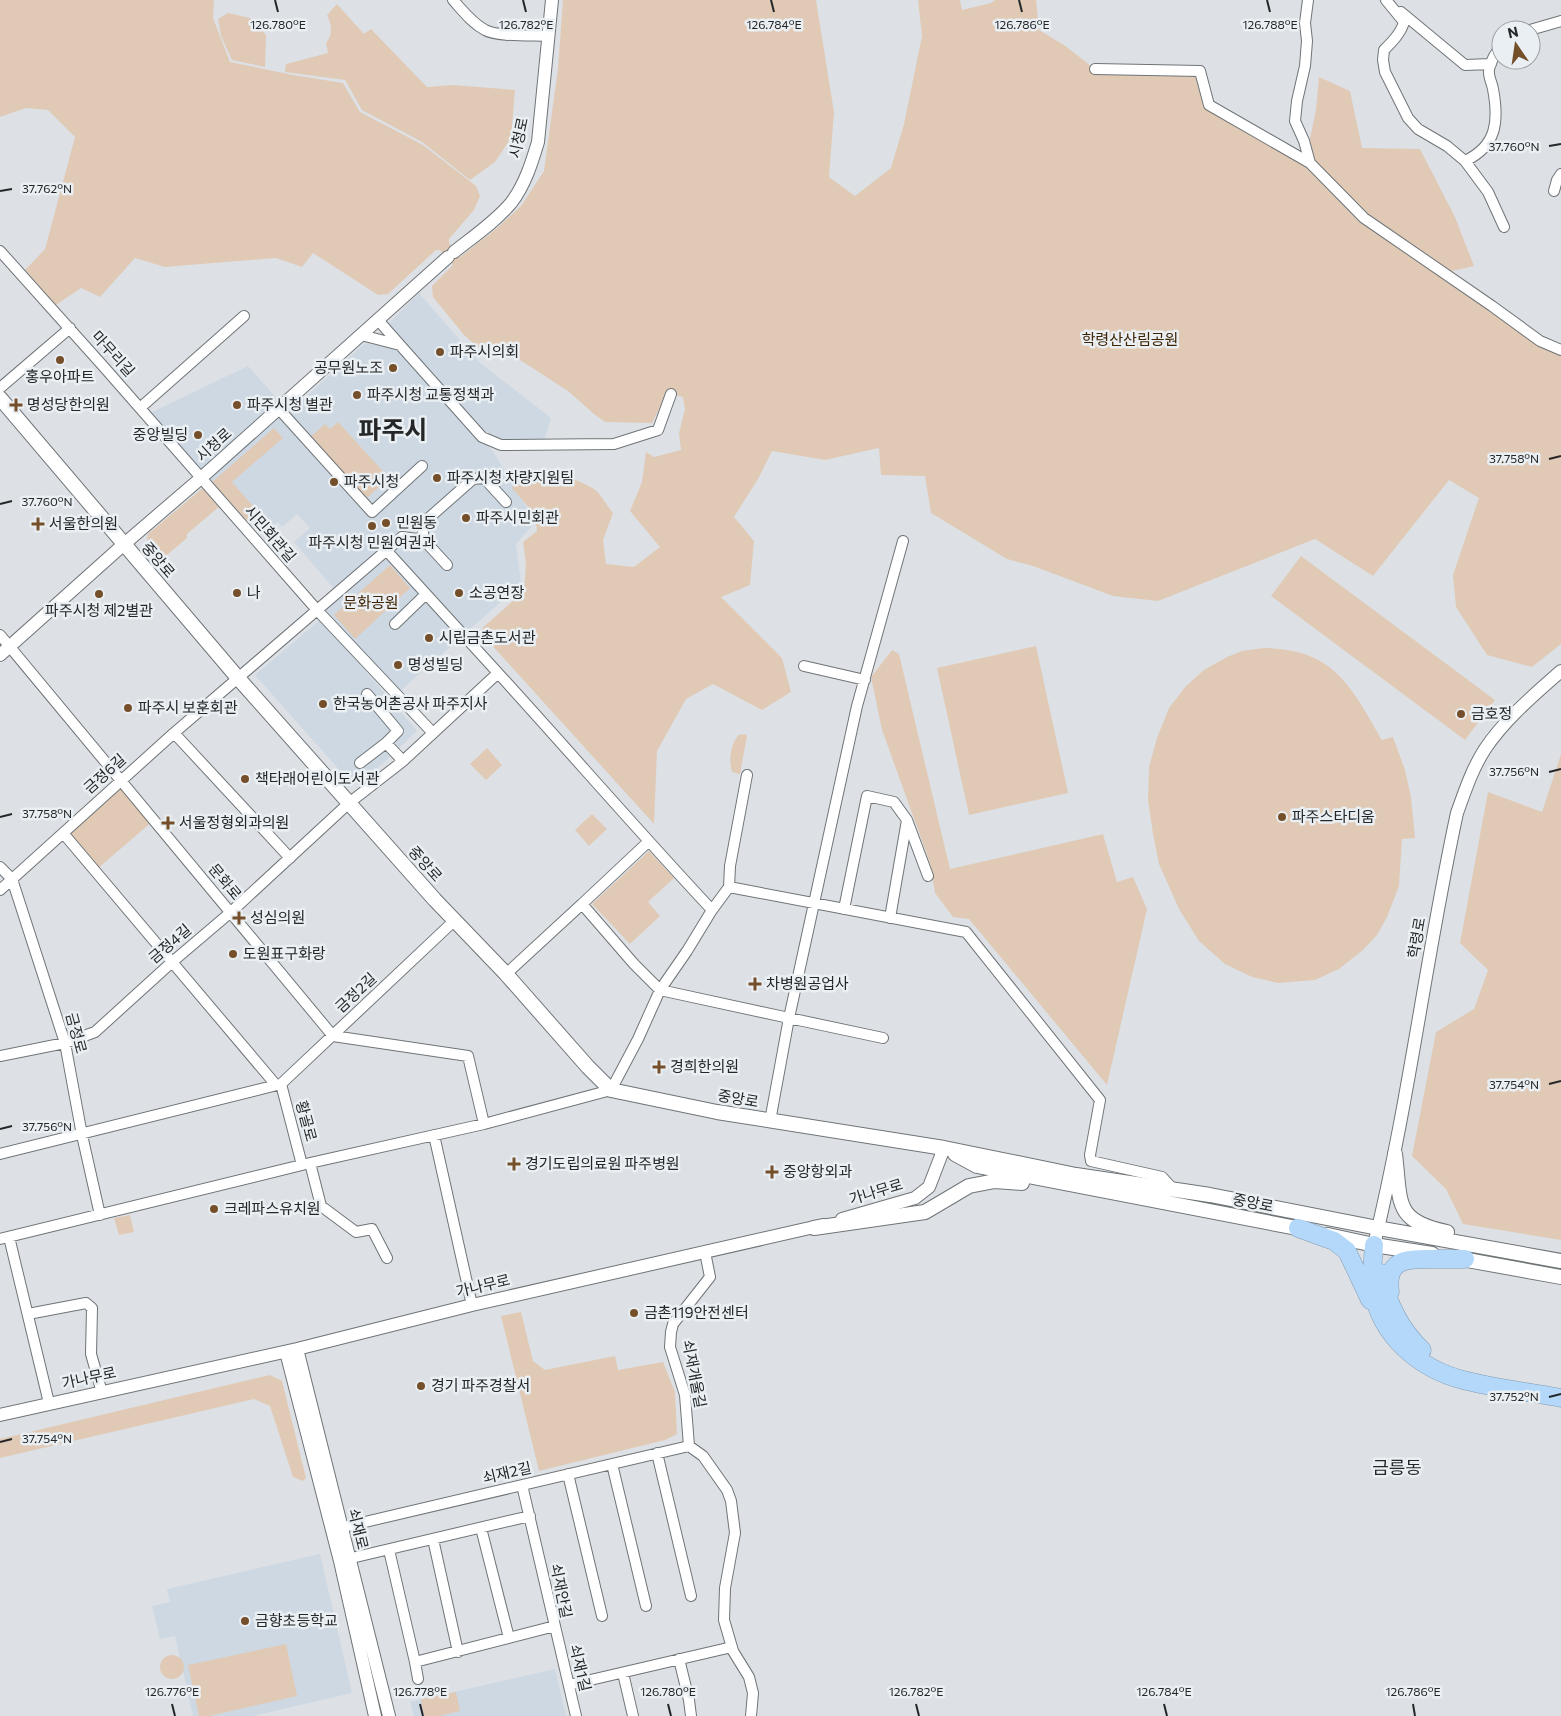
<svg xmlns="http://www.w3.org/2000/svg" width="1561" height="1716" font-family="Commissioner,'Noto Sans KR',sans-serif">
  <rect width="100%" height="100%" fill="#dde1e6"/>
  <path fill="#cdd8e2" d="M419 293 479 362 551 418 544 440 507 441 487 434 387 325Z
    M365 343 397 350 492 450 532 516V526L516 544 521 584 399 692 325 610 340 596 294 542 310 528 297 514 282 527 278 522 273 525 266 517 247 520 150 413 248 366 289 412Z
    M321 619 417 731 361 784H352L255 675Z
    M320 1554 352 1693 253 1716H193L175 1636 160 1639 152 1606 170 1602 167 1589Z
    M555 1669 566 1716H414L410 1702Z"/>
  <path fill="#e0cab6" d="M0 0H214L213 18 230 62 293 75 343 83 360 112 423 145 476 186 480 196 474 210 449 239V243L460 257 496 229 521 206 544 171 558 68 563 0H816L834 112 829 177 855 196 891 168 904 124 922 36 918 0H960L962 10 991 3 995 0H1036L1039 30 1064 45 1095 69 1200 71 1209 105 1306 157 1316 110 1319 77 1350 91 1362 148 1420 149 1455 217 1474 266 1452 271 1465 286 1561 353V644L1532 667 1487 655 1456 607 1453 575 1479 498 1449 480 1373 576 1315 539 1158 601 1113 596 1033 566 1007 559 931 513 925 476 881 475 879 448 825 460 772 451 758 479 734 517 754 541 750 585 721 597 782 658 791 692 762 710 713 684 686 699 657 751 654 824 479 631 524 591 526 565 523 542 537 531 535 515 512 488C523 457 574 477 594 489 601 494 607 506 613 513L603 540 606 564 634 567 660 547 630 511 642 482 646 452 654 457 681 450 679 433 685 409 683 397 667 393 652 423 605 422 594 414 568 391 497 345 478 347 464 335 433 297 432 286 453 265 440 250H436L388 294 378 295 313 253 302 267 276 258 165 267 135 258 100 297 81 288 56 305 25 270 45 249 75 137 48 110 26 108 0 117Z
    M337 4 364 34 371 29 427 87 453 85 515 90 511 138 495 162 470 180 422 142 362 110 345 80 285 72 286 64 328 53 326 43C333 34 332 25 327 15Z
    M228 13 250 18 266 35 265 67 232 60 221 36 218 19Z
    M338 422 389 478 368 497 362 496 309 438 325 424 330 429Z
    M274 428 283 438 232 482 259 513 248 522 212 482Z
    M204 487 220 506 187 534V538L161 560 151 547 147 539 148 534Z
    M1301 556 1495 700 1465 740 1271 596Z
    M390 565 410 588 355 639 334 615Z
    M1036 646 1068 793 969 815 937 668Z
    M1264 648C1334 649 1351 686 1382 740L1393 737 1405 770 1411 797 1415 838 1402 839 1399 886 1387 917 1377 935 1363 950 1339 969 1315 980 1278 983 1252 977 1225 964 1199 941 1179 909 1159 864 1153 834 1148 800 1149 767 1157 738 1169 708 1186 686 1204 670 1227 657 1242 651Z
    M892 650 899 654 950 869 1103 834 1117 882 1133 877 1147 909 1107 1085 969 919 953 917 935 893 930 863 882 730 871 677Z
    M745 734 747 736 740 774 732 772C728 758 731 746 738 735Z
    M487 748 502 765 486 780 470 764Z
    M1561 754V1240L1463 1224 1446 1189 1412 1156 1436 1032 1474 1009 1488 970 1460 943 1488 792 1542 812Z
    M122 785 153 821 97 869 66 833Z
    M592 814 607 829 589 846 575 830Z
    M649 851 674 878 648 902 660 916 630 944 592 904Z
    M130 1215 134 1232 119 1235 114 1218Z
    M521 1312 533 1361 545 1370 615 1356 618 1370 663 1362 675 1392 677 1434 665 1440 539 1471 501 1316Z
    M270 1375 282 1381 306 1478 303 1481 293 1477 270 1406 254 1399 0 1458V1439Z
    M286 1644 297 1696 209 1716H199L188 1665Z
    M160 1667a12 12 0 1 1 24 0a12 12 0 1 1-24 0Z
    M456 1692 460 1711 439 1716H424L421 1699Z"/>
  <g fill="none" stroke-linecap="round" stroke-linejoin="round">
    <g stroke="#6f7477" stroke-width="12">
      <path id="minor" d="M453 0C463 11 472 23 485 30 497 37 534 35 549 36
        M1308 0 1305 23 1307 41 1305 66 1297 101 1295 121 1304 141 1310 163
        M1386 0 1404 22C1401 33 1392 42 1384 50L1383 60 1385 72 1408 118 1418 129 1447 146 1465 161C1497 146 1499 121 1493 89 1492 83 1488 76 1489 70 1490 61 1496 53 1501 46
        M1401 12 1465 65 1491 64
        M1530 30 1561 21
        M1095 69 1200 71 1209 105 1310 163 1364 218 1492 306 1540 341 1561 350
        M1465 161 1488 192 1504 227
        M1554 191 1557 180 1561 174
        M0 251 103 366 317 610 433 733
        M361 335 400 345 378 320
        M400 345 482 437 501 445 614 444 658 430 671 394
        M0 388 70 328
        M140 408 244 316
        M278 408 372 512 422 466
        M424 540 422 524 473 479 484 478 506 502
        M386 550 498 673
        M395 624 426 594
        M0 635 333 1036 468 1056 484 1124
        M804 666 865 680
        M367 694 398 731 386 743
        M174 733 290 858
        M360 763 386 743 403 761
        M63 833 276 1085
        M0 867 12 879 65 1043 82 1135 100 1215
        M729 887 966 932 1100 1100 1090 1155 1091 1161 1162 1177 1173 1189
        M0 890 174 733 402 537 424 540 447 565
        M582 904 648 842
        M844 909 867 796 894 802 907 820 928 876
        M890 918 907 820
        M506 974 582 904 634 964 660 990 789 1018 857 706 903 541
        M0 1056 65 1043 95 1032 171 963 231 912 349 803 403 761 498 673C570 752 639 832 712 910
        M281 1084 302 1165
        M770 1121 789 1018 883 1038
        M434 1135 472 1305
        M0 1154 281 1084 455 920
        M310 1163 321 1206 356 1232 372 1229 387 1258
        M9 1237 49 1403
        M0 1239 310 1163 484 1124 611 1090 638 1039 660 990 687 951 712 910 729 887 730 866 747 775
        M705 1252 710 1277 673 1324 671 1332 670 1347 685 1395 689 1446 703 1456 727 1490 731 1501 735 1533 725 1588 724 1620 733 1651 749 1677 753 1693 751 1716
        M28 1314 86 1303 92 1308 91 1354 101 1389
        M657 1453 691 1596
        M612 1464 646 1606
        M568 1474 602 1616
        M522 1485 576 1716
        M481 1528 509 1638
        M335 1529 689 1446
        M433 1539 458 1652
        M389 1550 415 1662 555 1626
        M343 1560 530 1516
        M679 1659 689 1700 691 1716
        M415 1662 418 1679
        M623 1673 633 1716
        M569 1685 732 1647"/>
    </g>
    <g stroke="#6f7477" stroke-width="14">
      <path id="tertiary" d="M454 252C474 236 495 222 511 203 525 185 532 162 538 142L552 0
        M0 655 123 545 201 478 448 257
        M842 1219 915 1198 929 1187 944 1148
        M1374 1245C1409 1102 1426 956 1457 813 1465 791 1472 769 1485 749 1505 719 1534 695 1561 671
        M297 1349 389 1716
        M286 1352 340 1561 375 1716
        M0 1415 297 1349 472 1305 823 1225"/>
    </g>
    <g stroke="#6f7477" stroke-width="16">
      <path id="secondary" d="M0 398 238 678 435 900 506 974 588 1067 611 1090 717 1112 944 1148 1076 1175 1210 1195 1378 1228 1561 1261
        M955 1154 977 1166 1307 1230
        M1395 1154C1401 1202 1393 1221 1447 1232
        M814 1228 925 1212 969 1186 995 1181 1022 1183
        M1328 1235 1374 1245 1432 1254
        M1456 1258 1561 1277"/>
    </g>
    <g stroke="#829ab0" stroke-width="19">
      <path id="motorway" d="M1298 1228 1334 1241 1347 1251 1370 1300
        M1374 1245C1373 1260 1371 1275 1373 1290 1380 1336 1420 1369 1463 1380 1494 1388 1529 1392 1561 1398
        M1381 1273C1387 1302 1400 1329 1422 1350
        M1390 1292C1386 1260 1404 1259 1430 1259 1442 1259 1453 1259 1465 1259"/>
    </g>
    <use href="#minor" stroke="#fff" stroke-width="10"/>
    <use href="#tertiary" stroke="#fff" stroke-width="12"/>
    <use href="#secondary" stroke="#fff" stroke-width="14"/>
    <use href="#motorway" stroke="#b4d8f9" stroke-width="18"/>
  </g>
  <path fill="none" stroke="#252628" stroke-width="2" d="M275 0 278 12M523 0 526 12M771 0 774 12M1019 0 1022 12M1267 0 1270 12M1549 146 1561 144M0 191 12 189M1549 459 1561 456M0 504 12 501M1549 772 1561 769M0 817 12 814M1549 1084 1561 1081M0 1129 12 1126M1549 1397 1561 1394M0 1442 12 1439M172 1704 175 1716M420 1704 423 1716M668 1704 671 1716M916 1704 919 1716M1164 1704 1167 1716M1413 1704 1415 1716"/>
  <g fill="#744f2a" stroke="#eaeff3" stroke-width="2">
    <circle cx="440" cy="352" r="5"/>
    <circle cx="60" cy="360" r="5"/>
    <circle cx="393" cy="368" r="5"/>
    <circle cx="357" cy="395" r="5"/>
    <path d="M13.5 397.5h5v5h5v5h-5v5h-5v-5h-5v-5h5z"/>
    <circle cx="237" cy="405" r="5"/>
    <circle cx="198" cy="435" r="5"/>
    <circle cx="437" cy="478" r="5"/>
    <circle cx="334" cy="482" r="5"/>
    <circle cx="466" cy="518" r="5"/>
    <circle cx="386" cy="523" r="5"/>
    <path d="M35.5 516.5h5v5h5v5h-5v5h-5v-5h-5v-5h5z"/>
    <circle cx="372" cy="526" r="5"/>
    <circle cx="237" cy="593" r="5"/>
    <circle cx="459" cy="593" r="5"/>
    <circle cx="99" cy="594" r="5"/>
    <circle cx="429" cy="638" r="5"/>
    <circle cx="398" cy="665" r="5"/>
    <circle cx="323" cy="704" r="5"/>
    <circle cx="128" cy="708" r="5"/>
    <circle cx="1461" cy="714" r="5"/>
    <circle cx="245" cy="779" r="5"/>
    <circle cx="1282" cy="817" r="5"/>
    <path d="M165.5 815.5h5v5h5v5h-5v5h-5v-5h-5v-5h5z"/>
    <path d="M236.5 910.5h5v5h5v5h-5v5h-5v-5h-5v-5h5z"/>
    <circle cx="233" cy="954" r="5"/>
    <path d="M752.5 976.5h5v5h5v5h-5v5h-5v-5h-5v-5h5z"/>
    <path d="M656.5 1059.5h5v5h5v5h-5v5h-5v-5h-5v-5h5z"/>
    <path d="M511.5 1156.5h5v5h5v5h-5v5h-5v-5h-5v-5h5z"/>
    <path d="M769.5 1164.5h5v5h5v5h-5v5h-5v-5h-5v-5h5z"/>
    <circle cx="214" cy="1209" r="5"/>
    <circle cx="634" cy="1313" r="5"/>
    <circle cx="421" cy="1386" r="5"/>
    <circle cx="245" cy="1621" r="5"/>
  </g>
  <g text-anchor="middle" stroke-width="5" stroke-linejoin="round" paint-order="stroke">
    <g font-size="15" fill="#252628" stroke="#eaeff3">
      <text transform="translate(519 138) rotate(-78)" y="5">시청로</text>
      <text transform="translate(113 354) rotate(48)" y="5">마무리길</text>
      <text transform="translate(214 445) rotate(-42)" y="5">시청로</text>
      <text transform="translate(270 534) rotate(49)" y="5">시민회관길</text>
      <text transform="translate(158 560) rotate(49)" y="5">중앙로</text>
      <text transform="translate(105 774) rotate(-42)" y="5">금정6길</text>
      <text transform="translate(425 864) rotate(48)" y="5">중앙로</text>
      <text transform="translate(225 882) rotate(50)" y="5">문화로</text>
      <text transform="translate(1417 938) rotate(-80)" y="5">학령로</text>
      <text transform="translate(170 944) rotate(-41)" y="5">금정4길</text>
      <text transform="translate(356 993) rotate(-43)" y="5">금정2길</text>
      <text transform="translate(76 1033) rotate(75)" y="5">금정로</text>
      <text transform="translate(738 1099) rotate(10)" y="5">중앙로</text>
      <text transform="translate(306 1121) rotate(75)" y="5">황골로</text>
      <text transform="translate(876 1192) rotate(-17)" y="5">가나무로</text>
      <text transform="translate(1253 1203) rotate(11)" y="5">중앙로</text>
      <text transform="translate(483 1286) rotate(-13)" y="5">가나무로</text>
      <text transform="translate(694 1374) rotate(79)" y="5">쇠재개울길</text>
      <text transform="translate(89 1378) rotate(-12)" y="5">가나무로</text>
      <text transform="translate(507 1473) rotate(-13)" y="5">쇠재2길</text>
      <text transform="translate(358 1529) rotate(76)" y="5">쇠재로</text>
      <text transform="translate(561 1591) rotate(79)" y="5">쇠재안길</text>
      <text transform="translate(580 1668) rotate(77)" y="5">쇠재1길</text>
    </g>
    <g font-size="15" fill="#3f2303" stroke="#eaeff3">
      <text x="1130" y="345">학령산산림공원</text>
      <text x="371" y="608">문화공원</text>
    </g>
    <g font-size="15" fill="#252628" stroke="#eaeff3" text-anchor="start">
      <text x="450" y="357">파주시의회</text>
      <text x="383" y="373" text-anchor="end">공무원노조</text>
      <text x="60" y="382" text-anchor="middle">홍우아파트</text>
      <text x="367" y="400">파주시청 교통정책과</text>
      <text x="27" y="410">명성당한의원</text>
      <text x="247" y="410">파주시청 별관</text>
      <text x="188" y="440" text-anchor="end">중앙빌딩</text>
      <text x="447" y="483">파주시청 차량지원팀</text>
      <text x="344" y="487">파주시청</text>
      <text x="476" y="523">파주시민회관</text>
      <text x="396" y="528">민원동</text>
      <text x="49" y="529">서울한의원</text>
      <text x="372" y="548" text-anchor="middle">파주시청 민원여권과</text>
      <text x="247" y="598">나</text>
      <text x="469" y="598">소공연장</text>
      <text x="99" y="616" text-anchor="middle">파주시청 제2별관</text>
      <text x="439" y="643">시립금촌도서관</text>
      <text x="408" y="670">명성빌딩</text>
      <text x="333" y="709">한국농어촌공사 파주지사</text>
      <text x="138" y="713">파주시 보훈회관</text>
      <text x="1471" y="719">금호정</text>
      <text x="255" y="784">책타래어린이도서관</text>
      <text x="1292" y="822">파주스타디움</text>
      <text x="179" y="828">서울정형외과의원</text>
      <text x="250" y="923">성심의원</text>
      <text x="243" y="959">도원표구화랑</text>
      <text x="766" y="989">차병원공업사</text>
      <text x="670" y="1072">경희한의원</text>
      <text x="525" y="1169">경기도립의료원 파주병원</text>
      <text x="783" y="1177">중앙항외과</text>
      <text x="224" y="1214">크레파스유치원</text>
      <text x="644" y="1318">금촌119안전센터</text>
      <text x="431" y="1391">경기 파주경찰서</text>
      <text x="255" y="1626">금향초등학교</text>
    </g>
    <g font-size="18" fill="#252628" stroke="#eaeff3">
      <text x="1397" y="1474">금릉동</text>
    </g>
    <g font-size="25" font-weight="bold" fill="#252628" stroke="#eaeff3">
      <text x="393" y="439">파주시</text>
    </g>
  </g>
  <g font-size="12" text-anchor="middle" fill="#252628" stroke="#eaeff3" stroke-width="5" stroke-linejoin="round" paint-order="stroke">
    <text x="278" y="29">126.780°E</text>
    <text x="526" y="29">126.782°E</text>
    <text x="774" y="29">126.784°E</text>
    <text x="1022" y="29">126.786°E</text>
    <text x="1270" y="29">126.788°E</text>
    <text x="1514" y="151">37.760°N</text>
    <text x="47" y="193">37.762°N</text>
    <text x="1514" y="463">37.758°N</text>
    <text x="47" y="506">37.760°N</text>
    <text x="1514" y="776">37.756°N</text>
    <text x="47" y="818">37.758°N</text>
    <text x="1514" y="1089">37.754°N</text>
    <text x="47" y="1131">37.756°N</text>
    <text x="1514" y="1401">37.752°N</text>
    <text x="47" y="1443">37.754°N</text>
    <text x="172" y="1696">126.776°E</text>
    <text x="420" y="1696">126.778°E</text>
    <text x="668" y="1696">126.780°E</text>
    <text x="916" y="1696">126.782°E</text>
    <text x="1164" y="1696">126.784°E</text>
    <text x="1413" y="1696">126.786°E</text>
  </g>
  <g transform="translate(1516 45) rotate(347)"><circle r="24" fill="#eaeff3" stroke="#9b9fa2"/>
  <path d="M0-4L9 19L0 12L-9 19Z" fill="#744f2a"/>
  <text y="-8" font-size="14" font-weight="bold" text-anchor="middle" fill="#252628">N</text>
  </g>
</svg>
